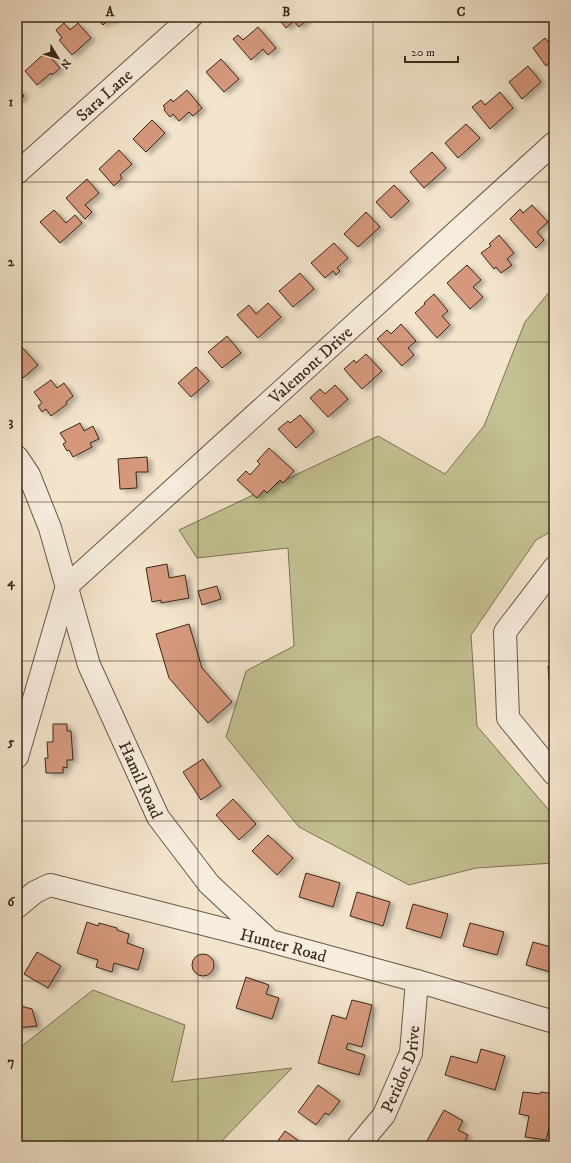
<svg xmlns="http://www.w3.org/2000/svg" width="571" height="1163" font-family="'IM FELL DW Pica',serif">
  <defs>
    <filter id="shadow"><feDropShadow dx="4.5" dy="2.5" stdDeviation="2" flood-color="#0004"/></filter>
  </defs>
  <rect width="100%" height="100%" fill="#f3e4cc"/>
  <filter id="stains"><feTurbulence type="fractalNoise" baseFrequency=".005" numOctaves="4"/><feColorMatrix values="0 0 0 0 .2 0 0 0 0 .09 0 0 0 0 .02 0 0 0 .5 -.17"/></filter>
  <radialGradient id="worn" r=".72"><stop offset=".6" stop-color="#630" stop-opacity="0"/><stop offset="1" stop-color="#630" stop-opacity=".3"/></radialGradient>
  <path fill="#c3c192" stroke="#7e7455" d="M554 286V530L536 540 471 635 477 726 554 816V863L476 868 409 885 299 827 226 737 246 671 294 646 288 548 197 558 179 530 378 436 445 474 484 426 525 322Z
    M93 990 185 1025 172 1082 292 1068 220 1143V1146H17V1054L22 1046Z"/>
  <path fill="#d5987c" stroke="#3a2818" filter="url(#shadow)" d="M96 17H117L111 22 109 19 103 25Z
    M277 17H310L299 27 294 21 286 28Z
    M64 23 70 30 78 23 91 38 72 55 59 40 62 38 56 30Z
    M258 27 276 48 268 55 263 49 251 60 233 39 238 35 243 40Z
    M545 38 551 45 554 42V66L550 62 546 66 533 48Z
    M46 52 60 68 52 75 51 73 37 85 25 71Z
    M221 59 239 79 224 92 206 72Z
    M528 66 541 82 522 99 509 82Z
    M17 88 24 96 17 102Z
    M187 90 202 108 193 116 189 112 179 121 173 114 170 117 164 110 165 108 163 106 171 99 173 102Z
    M500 92 513 108 490 129 472 107 481 100 485 105Z
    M152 120 165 133 146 152 133 139Z
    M466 124 480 138 458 158 445 143Z
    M119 150 132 164 120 175 122 178 114 186 99 169Z
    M432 152 446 168 424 188 410 172Z
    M87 179 99 193 85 205 92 212 85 219 66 198Z
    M394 185 409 201 391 218 376 202Z
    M532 205 548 222 537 232 544 240 536 248 510 219 520 209 523 213Z
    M54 210 66 223 75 215 82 223 60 243 40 222Z
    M366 212 380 227 358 247 344 234Z
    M499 235 514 253 507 259 512 265 501 273 496 267 494 269 481 253 491 246 489 244Z
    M334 243 348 258 337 268 340 271 336 275 333 271 325 278 311 263Z
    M467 265 481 280 473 287 483 297 470 309 447 283Z
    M300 273 314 289 293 307 279 291Z
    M434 294 448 311 442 316 450 325 437 338 415 313 425 304 424 303Z
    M268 303 281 317 258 338 237 315 249 305 256 314Z
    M401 324 416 341 408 348 414 355 402 366 377 339 387 330 391 334Z
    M227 336 241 353 222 368 208 352Z
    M21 346 38 365 23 378 17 372V350Z
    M366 354 382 371 362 389 344 369 354 360 356 363Z
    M196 367 209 381 191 397 178 383Z
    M51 380 57 388 64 383 73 396 66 402 67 404 51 416 46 409 42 412 38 406 42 403 34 392Z
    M335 385 348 399 328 417 310 398 320 389 325 394Z
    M300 415 314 431 296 448 278 429 288 421 290 423Z
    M80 423 84 431 93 426 99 439 90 443 92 447 73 457 69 450 67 451 63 444 66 442 60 433Z
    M269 448 294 471 283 483 280 480 267 493 264 490 257 498 237 480 246 471 250 475 260 464 257 461Z
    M147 457 148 472H136L137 488 120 489 118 459Z
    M167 564 169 578 185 575 189 598 161 603V600L152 602 146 568Z
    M217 586 221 599 202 605 198 591Z
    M189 624 202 668 232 702 208 723 169 678 156 634Z
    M548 666H554V702H551Z
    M53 724H67V731H71L73 760H67V768L63 767V773H46L45 758H48L47 742H53Z
    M203 759 221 786 201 800 183 772Z
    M233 799 256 824 239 840 216 815Z
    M268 835 293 858 277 875 252 851Z
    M306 873 340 883 333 907 299 897Z
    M357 892 390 902 383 926 350 916Z
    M413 904 448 914 441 938 406 928Z
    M87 922 98 926 99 923 117 928V930L129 934 127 943 144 949 138 970 114 963 112 972 96 967 98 960 77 953Z
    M470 923 504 932 497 955 463 946Z
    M533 942 554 948V973L526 965Z
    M37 952 61 966 48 988 24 974Z
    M192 965a11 11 0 1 1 22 0a11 11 0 1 1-22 0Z
    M246 977 269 985 266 994 279 998 272 1019 236 1008Z
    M352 1000 372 1005 362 1047 348 1043 346 1049 365 1055 359 1075 318 1063 332 1015 346 1019Z
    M17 1005 32 1009 37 1026 17 1028Z
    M481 1049 505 1056 495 1090 445 1075 451 1056 477 1063Z
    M318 1085 340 1101 329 1115 325 1113 316 1125 298 1112Z
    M523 1092 540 1094 541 1092 554 1094V1129L549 1128 546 1140 525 1137 529 1116 519 1114Z
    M444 1110 463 1121 458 1130 468 1135 462 1146H424Z
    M285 1131 306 1146H274Z
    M25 1141 32 1146H21Z"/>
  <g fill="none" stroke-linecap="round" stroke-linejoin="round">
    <g stroke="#685745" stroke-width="24">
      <g id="minor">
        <path id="s1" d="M17 173 191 17"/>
        <path id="s2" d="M17 457 29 475 50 528 89 665 158 817 209 884 268 939"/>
        <path d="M554 568 505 632 508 718 554 774"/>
        <path id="s3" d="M17 757 67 586 554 143"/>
        <path id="s4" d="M17 907 35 892 50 885 270 941 417 981 554 1022"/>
        <path id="s5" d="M358 1146 384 1115 411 1053 417 981"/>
      </g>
    </g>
    <use href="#minor" stroke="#f7edde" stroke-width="22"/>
  </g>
  <path fill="none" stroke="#3a2818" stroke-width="1" stroke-opacity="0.55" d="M198 17V1146M373 17V1146M17 182H554M17 342H554M17 502H554M17 661H554M17 821H554M17 981H554"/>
  <g text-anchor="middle" stroke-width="3.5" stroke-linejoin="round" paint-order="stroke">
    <g font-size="17" fill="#3a2818" stroke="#f7edde">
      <text dy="6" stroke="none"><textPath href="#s1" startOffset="117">Sara Lane</textPath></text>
      <text dy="6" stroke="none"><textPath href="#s3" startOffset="507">Valemont Drive</textPath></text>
      <text dy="6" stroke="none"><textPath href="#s2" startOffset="347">Hamil Road</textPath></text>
      <text dy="6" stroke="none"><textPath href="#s4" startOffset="281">Hunter Road</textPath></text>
      <text dy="6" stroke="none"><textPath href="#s5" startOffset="90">Peridot Drive</textPath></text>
    </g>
  </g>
  <rect width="571" height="1163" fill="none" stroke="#f3e4cc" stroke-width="44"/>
  <g transform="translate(58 58) rotate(128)" stroke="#f7edde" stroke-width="3" paint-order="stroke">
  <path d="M0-3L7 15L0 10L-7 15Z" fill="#3a2818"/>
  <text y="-6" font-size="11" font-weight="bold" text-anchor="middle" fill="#3a2818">N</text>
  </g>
  <path d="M405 56v6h53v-6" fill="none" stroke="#3a2818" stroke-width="2"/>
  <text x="411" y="56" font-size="12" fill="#3a2818" stroke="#f7edde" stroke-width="3" paint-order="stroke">20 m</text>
  <rect x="22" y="22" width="527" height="1119" fill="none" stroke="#3a2818" stroke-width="1.5"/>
  <g font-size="13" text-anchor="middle" font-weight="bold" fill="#3a2818">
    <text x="110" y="16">A</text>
    <text x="286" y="16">B</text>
    <text x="461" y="16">C</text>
    <text x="11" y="106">1</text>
    <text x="11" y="266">2</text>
    <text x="11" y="426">3</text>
    <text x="11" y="586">4</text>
    <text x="11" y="746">5</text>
    <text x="11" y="906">6</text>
    <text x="11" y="1066">7</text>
  </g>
  <rect width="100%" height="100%" filter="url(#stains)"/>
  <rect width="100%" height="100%" fill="url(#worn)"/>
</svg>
